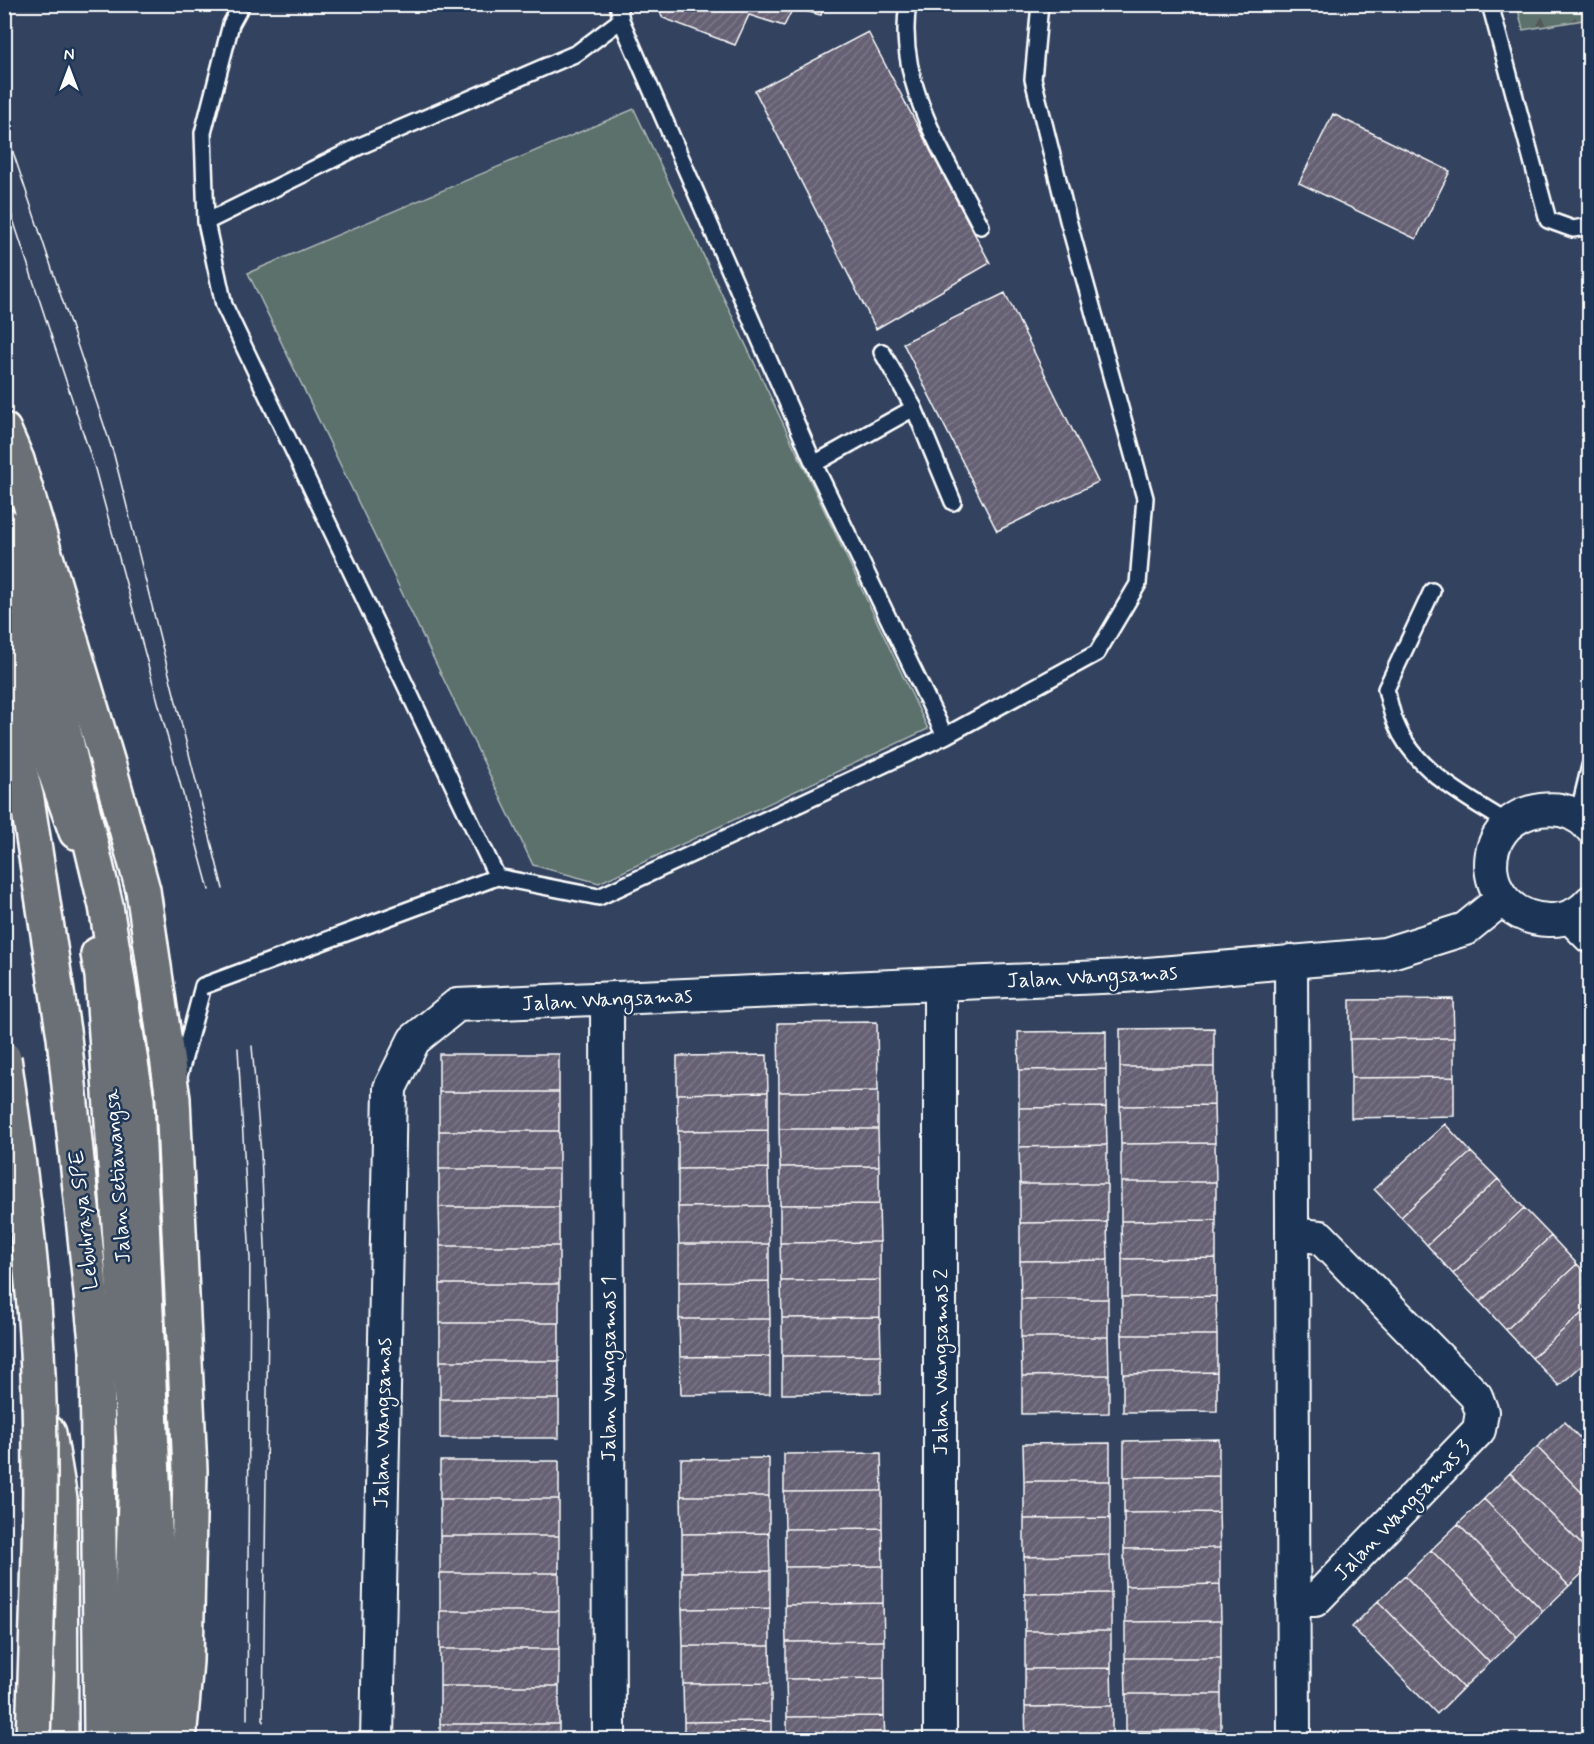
<svg xmlns="http://www.w3.org/2000/svg" width="1594" height="1744" font-family="Mynerve,sans-serif">
  <defs>
    <pattern id="forest-firs" width="22" height="20" patternUnits="userSpaceOnUse" patternTransform="scale(1.5)"><rect width="22" height="20" fill="#5d716c"/><path d="M5 1l3.5 6h-7zM16 11l3.5 6h-7z" fill="#525957"/></pattern>
    <pattern id="building-hatch" width="6" height="6" patternUnits="userSpaceOnUse" patternTransform="scale(1.5)"><rect width="6" height="6" fill="#656073"/><path d="M-1 1l2-2M0 6l6-6M5 7l2-2" fill="none" stroke="#7c7888"/></pattern>
  </defs>
  <rect width="100%" height="100%" fill="#33425f"/>
  <filter id="ink" filterUnits="userSpaceOnUse"><feTurbulence type="fractalNoise" baseFrequency=".0167" numOctaves="2"/><feDisplacementMap in="SourceGraphic" scale="12" xChannelSelector="R" yChannelSelector="G"/><feConvolveMatrix kernelMatrix="1 2 1 2 8 2 1 2 1" color-interpolation-filters="sRGB"/></filter>
  <g filter="url(#ink)">
    <path fill="url(#forest-firs)" stroke="#aeb8b6" stroke-width="1.5" d="M1517 5H1589V19L1523 30Z"/>
    <path fill="#5d716c" stroke="#aeb8b6" stroke-width="1.5" d="M634 109 928 729 599 883 533 865 248 273Z"/>
    <path fill="url(#building-hatch)" stroke="#fff" stroke-width="1.5" d="M656 4H825L821 15 793 8 784 26 749 15 735 45 663 18Z
      M868 32 990 263 876 329 755 91Z
      M1333 114 1450 171 1416 239 1299 183Z
      M1005 293 1098 482 997 531 903 343Z
      M1453 999 1454 1038 1350 1039V1000Z
      M877 1022 878 1091 779 1092 778 1023Z
      M1214 1028V1067H1120V1029Z
      M1106 1031V1069L1019 1070 1018 1032Z
      M1454 1038V1077L1351 1078 1350 1039Z
      M439 1054H559V1092H439Z
      M767 1055 768 1092 677 1094V1056Z
      M1120 1067H1214V1105L1120 1106Z
      M1106 1069V1107L1019 1108V1070Z
      M1454 1077V1116L1351 1118V1078Z
      M878 1091V1129H779V1092Z
      M439 1092H559V1131H439Z
      M768 1092V1130L678 1131 677 1094Z
      M1214 1105 1215 1143 1121 1144 1120 1106Z
      M1106 1107 1107 1145 1019 1147V1108Z
      M1445 1124 1471 1152 1401 1217 1374 1189Z
      M779 1129H878L879 1166 780 1167Z
      M768 1130V1168L678 1169V1131Z
      M439 1131H559V1169H439Z
      M1215 1143 1216 1182H1121V1144Z
      M1107 1145V1184H1020L1019 1147Z
      M1471 1152 1498 1179 1427 1245 1401 1217Z
      M879 1166V1204L780 1205V1167Z
      M768 1168 769 1206 678 1207V1169Z
      M439 1169H559V1207H439Z
      M1498 1179 1524 1208 1453 1274 1427 1245Z
      M1121 1182H1216V1220L1121 1221Z
      M1020 1184H1107V1222L1020 1223Z
      M879 1204 880 1242 780 1243V1205Z
      M769 1206V1244H679L678 1207Z
      M439 1207H559V1246H440Z
      M1524 1208 1551 1236 1480 1302 1453 1274Z
      M1216 1220V1258L1122 1259 1121 1221Z
      M1107 1222 1108 1260 1020 1261V1223Z
      M1551 1236 1577 1264 1506 1330 1480 1302Z
      M880 1242V1280L781 1281 780 1243Z
      M679 1244H769V1281L679 1282Z
      M440 1246H559V1284H440Z
      M1216 1258V1296L1122 1297V1259Z
      M1108 1260V1299H1021L1020 1261Z
      M1577 1264 1590 1277V1306L1532 1358 1506 1330Z
      M880 1280V1317L782 1318 781 1281Z
      M769 1281 770 1319H679V1282Z
      M440 1284H559V1323H440Z
      M1216 1296 1217 1335H1122V1297Z
      M1021 1299H1108V1337H1021Z
      M1590 1306V1358L1559 1386 1532 1358Z
      M880 1317 881 1355 782 1356V1318Z
      M679 1319H770V1356L680 1357Z
      M440 1323H559V1361H440Z
      M1122 1335H1217V1372L1123 1374Z
      M1021 1337H1108L1109 1375 1022 1376Z
      M881 1355V1393L782 1394V1356Z
      M770 1356V1394L681 1395 680 1357Z
      M440 1361H559V1399H440Z
      M1217 1372V1411L1123 1412V1374Z
      M1109 1375V1413L1022 1414V1376Z
      M440 1399H559V1438H440Z
      M1564 1422 1590 1448V1501L1537 1447Z
      M1219 1439V1476L1124 1477V1441Z
      M1110 1443V1481H1024L1023 1444Z
      M1537 1447 1590 1501V1553L1510 1473Z
      M881 1453 882 1491 784 1492V1454Z
      M769 1458V1496H681V1459Z
      M440 1461H559V1499H440Z
      M1510 1473 1590 1553V1566L1569 1586 1484 1499Z
      M1219 1476V1512L1124 1513V1477Z
      M1024 1481H1110V1518L1024 1519Z
      M882 1491V1528L785 1529 784 1492Z
      M681 1496H769V1533L682 1534Z
      M440 1499H559V1536H440Z
      M1484 1499 1569 1586 1543 1611 1458 1524Z
      M1219 1512 1220 1548 1124 1549V1513Z
      M1110 1518V1555L1024 1557V1519Z
      M1458 1524 1543 1611 1517 1637 1431 1550Z
      M882 1528 883 1566 785 1567V1529Z
      M769 1533 770 1571 682 1572V1534Z
      M440 1536H559V1573H440Z
      M1220 1548V1584L1125 1586 1124 1549Z
      M1431 1550 1517 1637 1490 1663 1405 1576Z
      M1110 1555 1111 1593 1025 1594 1024 1557Z
      M883 1566V1603L785 1605V1567Z
      M770 1571V1608L682 1609V1572Z
      M440 1573H559V1611H440Z
      M1405 1576 1490 1663 1463 1688 1378 1601Z
      M1220 1584 1221 1621 1125 1622V1586Z
      M1111 1593V1631H1025V1594Z
      M1378 1601 1463 1688 1437 1714 1352 1627Z
      M883 1603 884 1641 786 1642 785 1605Z
      M770 1608V1646H683L682 1609Z
      M440 1611H559V1649H440Z
      M1221 1621V1658H1125V1622Z
      M1025 1631H1111V1668L1025 1669Z
      M884 1641V1678L786 1679V1642Z
      M683 1646H770L771 1683 683 1684Z
      M440 1649H559V1686H440Z
      M1125 1658H1221V1694H1126Z
      M1111 1668 1112 1706 1025 1707V1669Z
      M884 1678V1716L787 1717 786 1679Z
      M771 1683V1721L684 1722 683 1684Z
      M440 1686H559V1724H440Z
      M1126 1694H1221V1730L1126 1731Z
      M1112 1706V1740H1026L1025 1707Z
      M884 1716 885 1740H787V1717Z
      M771 1721V1740H684V1722Z
      M440 1724H559V1740H440Z"/>
    <g fill="none" stroke-linecap="round" stroke-linejoin="round">
      <g stroke="#fff" stroke-width="20">
        <path id="service" d="M242 4 231 24 203 133 206 222 224 305 497 877
          M908 4C895 83 946 158 981 226
          M1490 4 1548 220 1573 229 1590 226
          M206 222 360 146 577 53 621 20
          M882 352 914 408 953 502
          M814 464 914 408
          M1432 591 1386 689C1389 700 1391 713 1396 724 1415 771 1469 799 1510 824
          M945 736 1097 653 1138 584 1145 498 1068 220 1033 79 1040 4
          M1578 815 1590 766
          M311 946 497 877 599 897 945 736 814 464 621 20 618 4
          M179 1076 203 986"/>
      </g>
      <g stroke="#fff" stroke-width="36">
        <path id="minor" d="M1590 827C1577 812 1560 807 1540 810 1470 821 1477 918 1549 920 1564 921 1580 914 1590 902
          M1570 917 1590 937
          M1291 961 1294 1732
          M940 984V1740
          M607 999 609 1740
          M1292 1234 1320 1237 1476 1396 1482 1412 1479 1430 1315 1600H1293
          M377 1740 390 1088 414 1040 457 1005 1124 976 1385 954 1465 929 1502 899"/>
      </g>
      <g stroke="#fff" stroke-width="38">
        <path id="primary" d="M4 430 17 460 110 770 143 890 173 1099 190 1470 186 1661 179 1740
          M4 628 76 832
          M98 954 102 976 136 1473 127 1740
          M49 1433 60 1499 61 1740"/>
      </g>
      <g stroke="#fff" stroke-width="38">
        <path id="motorway" d="M4 525 54 690 106 906 137 1100 159 1620 153 1740
          M4 706 27 799 64 1037 97 1351 101 1740"/>
      </g>
      <use href="#service" stroke="#1d3557" stroke-width="15"/>
      <use href="#minor" stroke="#1d3557" stroke-width="32"/>
      <use href="#primary" stroke="#6b6f75" stroke-width="33"/>
      <use href="#motorway" stroke="#6b6f75" stroke-width="33"/>
      <path stroke="#fff" stroke-width="1.5" d="M4 125 114 455 223 889
        M4 192 95 469 209 890
        M252 1046 261 1153 268 1314 263 1722
        M238 1048 250 1259 247 1719"/>
      <g stroke="#fff" stroke-width="20" stroke-linecap="butt">
        <path id="service-bridge" d="M203 986 311 946"/>
      </g>
      <g stroke="#fff" stroke-width="38" stroke-linecap="butt">
        <path id="motorway-bridge" d="M4 1058C18 1155 32 1253 37 1352 44 1481 37 1611 33 1740"/>
      </g>
      <use href="#service-bridge" stroke="#1d3557" stroke-width="15"/>
      <use href="#motorway-bridge" stroke="#6b6f75" stroke-width="33"/>
    </g>
  </g>
  <g text-anchor="middle" stroke-width="5" stroke-linejoin="round" paint-order="stroke">
    <g font-size="21" fill="#fff" stroke="#1d3557">
      <text transform="translate(1092 976) rotate(-3)" y="7">Jalan Wangsamas</text>
      <text transform="translate(607 999) rotate(-3)" y="7">Jalan Wangsamas</text>
      <text transform="translate(117 1176) rotate(-94)" y="7">Jalan Setiawangsa</text>
      <text transform="translate(83 1220) rotate(-96)" y="7">Lebuhraya SPE</text>
      <text transform="translate(940 1362) rotate(-90)" y="7">Jalan Wangsamas 2</text>
      <text transform="translate(608 1369) rotate(-90)" y="7">Jalan Wangsamas 1</text>
      <text transform="translate(382 1423) rotate(-89)" y="7">Jalan Wangsamas</text>
      <text transform="translate(1402 1510) rotate(-46)" y="7">Jalan Wangsamas 3</text>
    </g>
  </g>
  <rect width="1594" height="1744" fill="none" stroke="#1d3557" stroke-width="24"/>
  <rect x="12" y="12" width="1570" height="1720" fill="none" stroke="#fff" stroke-width="2" filter="url(#ink)"/>
  <g transform="translate(69 69)" stroke="#1d3557" stroke-width="4.5" paint-order="stroke">
  <path d="M0-4.5L10 22L0 15L-10 22Z" fill="#ffffff"/>
  <text y="-9" font-size="16" font-weight="bold" text-anchor="middle" fill="#ffffff">N</text>
  </g>
</svg>
